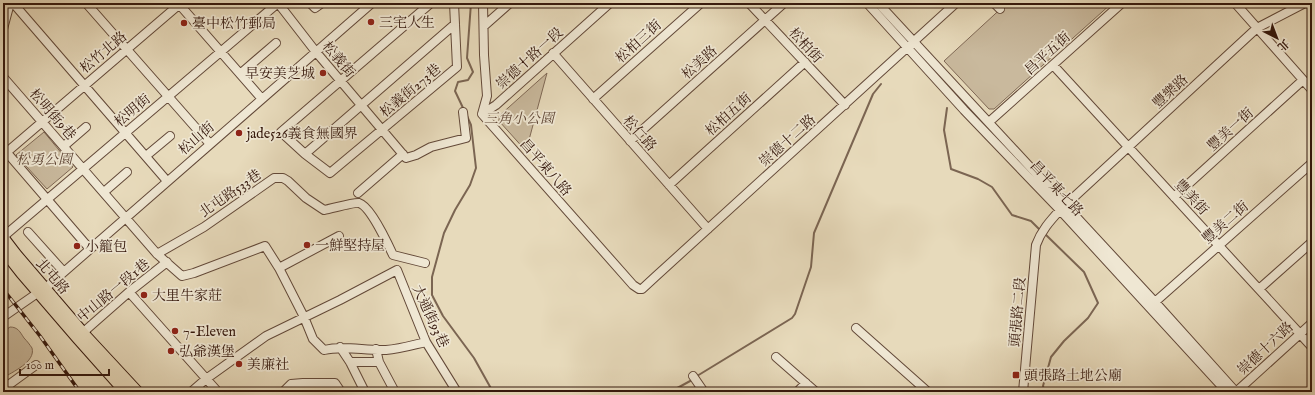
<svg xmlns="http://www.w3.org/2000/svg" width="1315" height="395" font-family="'IM FELL English','Noto Serif TC',serif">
  <rect width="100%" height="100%" fill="#e7dabb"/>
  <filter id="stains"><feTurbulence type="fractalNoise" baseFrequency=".005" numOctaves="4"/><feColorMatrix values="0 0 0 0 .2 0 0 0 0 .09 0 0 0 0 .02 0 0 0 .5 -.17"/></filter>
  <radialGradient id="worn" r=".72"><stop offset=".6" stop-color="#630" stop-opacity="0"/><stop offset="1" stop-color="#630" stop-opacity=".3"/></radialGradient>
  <path fill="#c9b99d" stroke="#7f6855" d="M1007 3H1112L994 109H989L944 61Z
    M547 73 526 151 499 121V116Z
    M44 132 73 167 47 189 16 155Z
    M10 327C18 327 20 332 24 338 27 341 30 345 32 348 36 362 12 372 3 378V332Z"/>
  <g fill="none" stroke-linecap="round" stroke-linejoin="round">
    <path stroke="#7b6552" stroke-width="2" d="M947 108 944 130 951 169 978 179 992 187 1012 215 1031 221 1040 230
      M464 110 455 91 458 82 468 80 473 72 467 58 471 3
      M467 116 471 125 476 168 470 185 455 210 444 233 432 277V295L443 316 474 358 493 392
      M1044 233 1084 272 1098 303 1088 318 1064 341 1051 357 1043 386 1045 392
      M697 376 792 318 795 314 811 267 814 233 873 94 881 84
      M670 392 692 380"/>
    <g stroke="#624838" stroke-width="10">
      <path id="minor" d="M13 3 167 181
        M86 3 210 144
        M178 3 262 99
        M278 3 316 52 406 158 416 155 431 147 466 138 463 112
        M310 3 315 8 322 3
        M431 3 281 132 305 154 330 173 457 67 454 3
        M483 3 484 55 487 96 482 114 633 285 639 289H642L655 277 956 3
        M749 3 845 105
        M867 3 964 110 1060 210 1227 392
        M878 3 1155 302 1236 392
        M994 3 1000 9
        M1235 3 1312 90
        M484 26 510 3
        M3 29 10 3
        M553 53 708 229
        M1053 65 1312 347
        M240 74 276 43
        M3 77 157 254 182 276 194 273 265 246 279 268 304 317 313 339 324 350C344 345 365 351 386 350 400 349 413 345 426 342
        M593 99 701 3
        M482 114 496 105 610 3
        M989 122 1122 3
        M630 141 784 3
        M64 146 86 127
        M3 148 89 248
        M7 152 181 3
        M305 154 455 24
        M146 156 170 136
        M669 185 805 62
        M104 192 127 172
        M358 193 403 154
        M1174 197 1303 80
        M28 232 63 271
        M3 237 278 3
        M157 254 204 227 274 178H283L288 181 306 198 324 210C331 209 354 202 359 203 370 206 388 244 393 255L425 263
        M279 268 339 236
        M1259 289 1312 242
        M129 292 218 392
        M1155 302 1312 163
        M3 317 49 285 372 3
        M856 328 928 392
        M79 336 129 292 167 262
        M340 347 350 362 365 392
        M376 349 379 362 395 392
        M776 357 816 392
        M350 362H379
        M693 376 704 392
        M3 389 36 365
        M191 392 206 379 266 336 340 300 397 270 426 342 457 392
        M283 392 291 384 303 383H335L341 392
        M797 392 806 383
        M1023 392 1036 245C1041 231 1050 221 1060 210L1257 28 1305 3
        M1236 392 1312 323"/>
    </g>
    <g stroke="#35180d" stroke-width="12">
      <path id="major" d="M3 237 16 254 87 337 138 392
        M3 250 21 273 77 338 125 392"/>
    </g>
    <use href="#minor" stroke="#efe7d3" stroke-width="8"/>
    <use href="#major" stroke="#e7dabb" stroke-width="10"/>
    <g stroke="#35180d" stroke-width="3.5">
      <path id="rail" d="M3 289 40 336 80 392"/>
    </g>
    <use href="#rail" stroke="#efe7d3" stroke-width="2" stroke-dasharray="6" stroke-linecap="butt"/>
  </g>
  <g fill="#8f2418" stroke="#efe7d3" stroke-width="1.5">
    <circle cx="371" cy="22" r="4"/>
    <circle cx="184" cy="23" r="4"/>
    <circle cx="323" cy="73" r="4"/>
    <circle cx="239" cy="133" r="4"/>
    <circle cx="307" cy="245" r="4"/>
    <circle cx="77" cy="246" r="4"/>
    <circle cx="144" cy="295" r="4"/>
    <circle cx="175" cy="331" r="4"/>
    <circle cx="171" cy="351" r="4"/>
    <circle cx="239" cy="364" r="4"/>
    <rect x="1012" y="371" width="8" height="8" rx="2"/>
  </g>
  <g text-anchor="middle" stroke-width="3.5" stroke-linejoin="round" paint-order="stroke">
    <g font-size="14" fill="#35180d" stroke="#efe7d3" text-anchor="start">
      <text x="379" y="27">三宅人生</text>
      <text x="192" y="28">臺中松竹郵局</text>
      <text x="315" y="78" text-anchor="end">早安美芝城</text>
      <text x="247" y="138">jade526義食無國界</text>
      <text x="315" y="250">一鮮堅持屋</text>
      <text x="85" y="251">小籠包</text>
      <text x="152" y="300">大里牛家莊</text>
      <text x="183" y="336">7-Eleven</text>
      <text x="179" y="356">弘爺漢堡</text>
      <text x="247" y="369">美廉社</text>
      <text x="1024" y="380">頭張路土地公廟</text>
    </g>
    <g font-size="14" fill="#35180d" stroke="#efe7d3">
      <text transform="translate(638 41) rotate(-42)" y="5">松柏三街</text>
      <text transform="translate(806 45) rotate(47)" y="5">松柏街</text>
      <text transform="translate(103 52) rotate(-40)" y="5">松竹北路</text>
      <text transform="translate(1047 53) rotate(-42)" y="5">昌平五街</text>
      <text transform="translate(529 58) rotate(-42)" y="5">崇德十路一段</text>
      <text transform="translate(339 59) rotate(50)" y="5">松義街</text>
      <text transform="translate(699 62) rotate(-42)" y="5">松美路</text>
      <text transform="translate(410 90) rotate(-40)" y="5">松義街273巷</text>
      <text transform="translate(1170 91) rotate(-43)" y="5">豐樂路</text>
      <text transform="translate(132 110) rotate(-40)" y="5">松明街</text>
      <text transform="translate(53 114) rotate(49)" y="5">松明街9巷</text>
      <text transform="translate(728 114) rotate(-42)" y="5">松柏五街</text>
      <text transform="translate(1230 129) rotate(-42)" y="5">豐美一街</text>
      <text transform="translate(640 133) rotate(48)" y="5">松仁路</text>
      <text transform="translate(196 138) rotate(-41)" y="5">松山街</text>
      <text transform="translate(787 140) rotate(-42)" y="5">崇德十二路</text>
      <text transform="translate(546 167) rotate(49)" y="5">昌平東八路</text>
      <text transform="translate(1057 188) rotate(47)" y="5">昌平東七路</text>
      <text transform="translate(230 193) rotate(-35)" y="5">北屯路533巷</text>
      <text transform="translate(1192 197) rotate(47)" y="5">豐美街</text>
      <text transform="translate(1225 222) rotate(-41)" y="5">豐美二街</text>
      <text transform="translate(53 276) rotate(49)" y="5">北屯路</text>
      <text transform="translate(113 290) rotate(-40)" y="5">中山路一段1巷</text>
      <text transform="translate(1017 312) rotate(-85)" y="5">頭張路二段</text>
      <text transform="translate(431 316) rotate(65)" y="5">大通街93巷</text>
      <text transform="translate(1265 348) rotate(-43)" y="5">崇德十六路</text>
    </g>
    <g font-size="14" font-style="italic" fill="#614838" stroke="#efe7d3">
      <text x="519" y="123">三角小公園</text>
      <text x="44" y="164">松勇公園</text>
    </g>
  </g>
  <rect width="1315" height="395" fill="none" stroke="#e7dabb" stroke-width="16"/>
  <rect x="4" y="4" width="1307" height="387" fill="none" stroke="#35180d" stroke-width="2"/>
  <rect x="8" y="8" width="1299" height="379" fill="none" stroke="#35180d"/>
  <g transform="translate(1277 38) rotate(138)" stroke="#efe7d3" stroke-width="3" paint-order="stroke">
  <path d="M0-3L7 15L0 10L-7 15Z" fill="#35180d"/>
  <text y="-6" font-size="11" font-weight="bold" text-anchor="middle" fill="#35180d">北</text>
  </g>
  <path d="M20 369v6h89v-6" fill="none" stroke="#35180d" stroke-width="2"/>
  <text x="26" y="369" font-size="12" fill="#35180d" stroke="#efe7d3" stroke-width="3" paint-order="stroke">100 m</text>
  <rect width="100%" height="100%" filter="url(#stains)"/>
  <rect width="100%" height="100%" fill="url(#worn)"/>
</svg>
